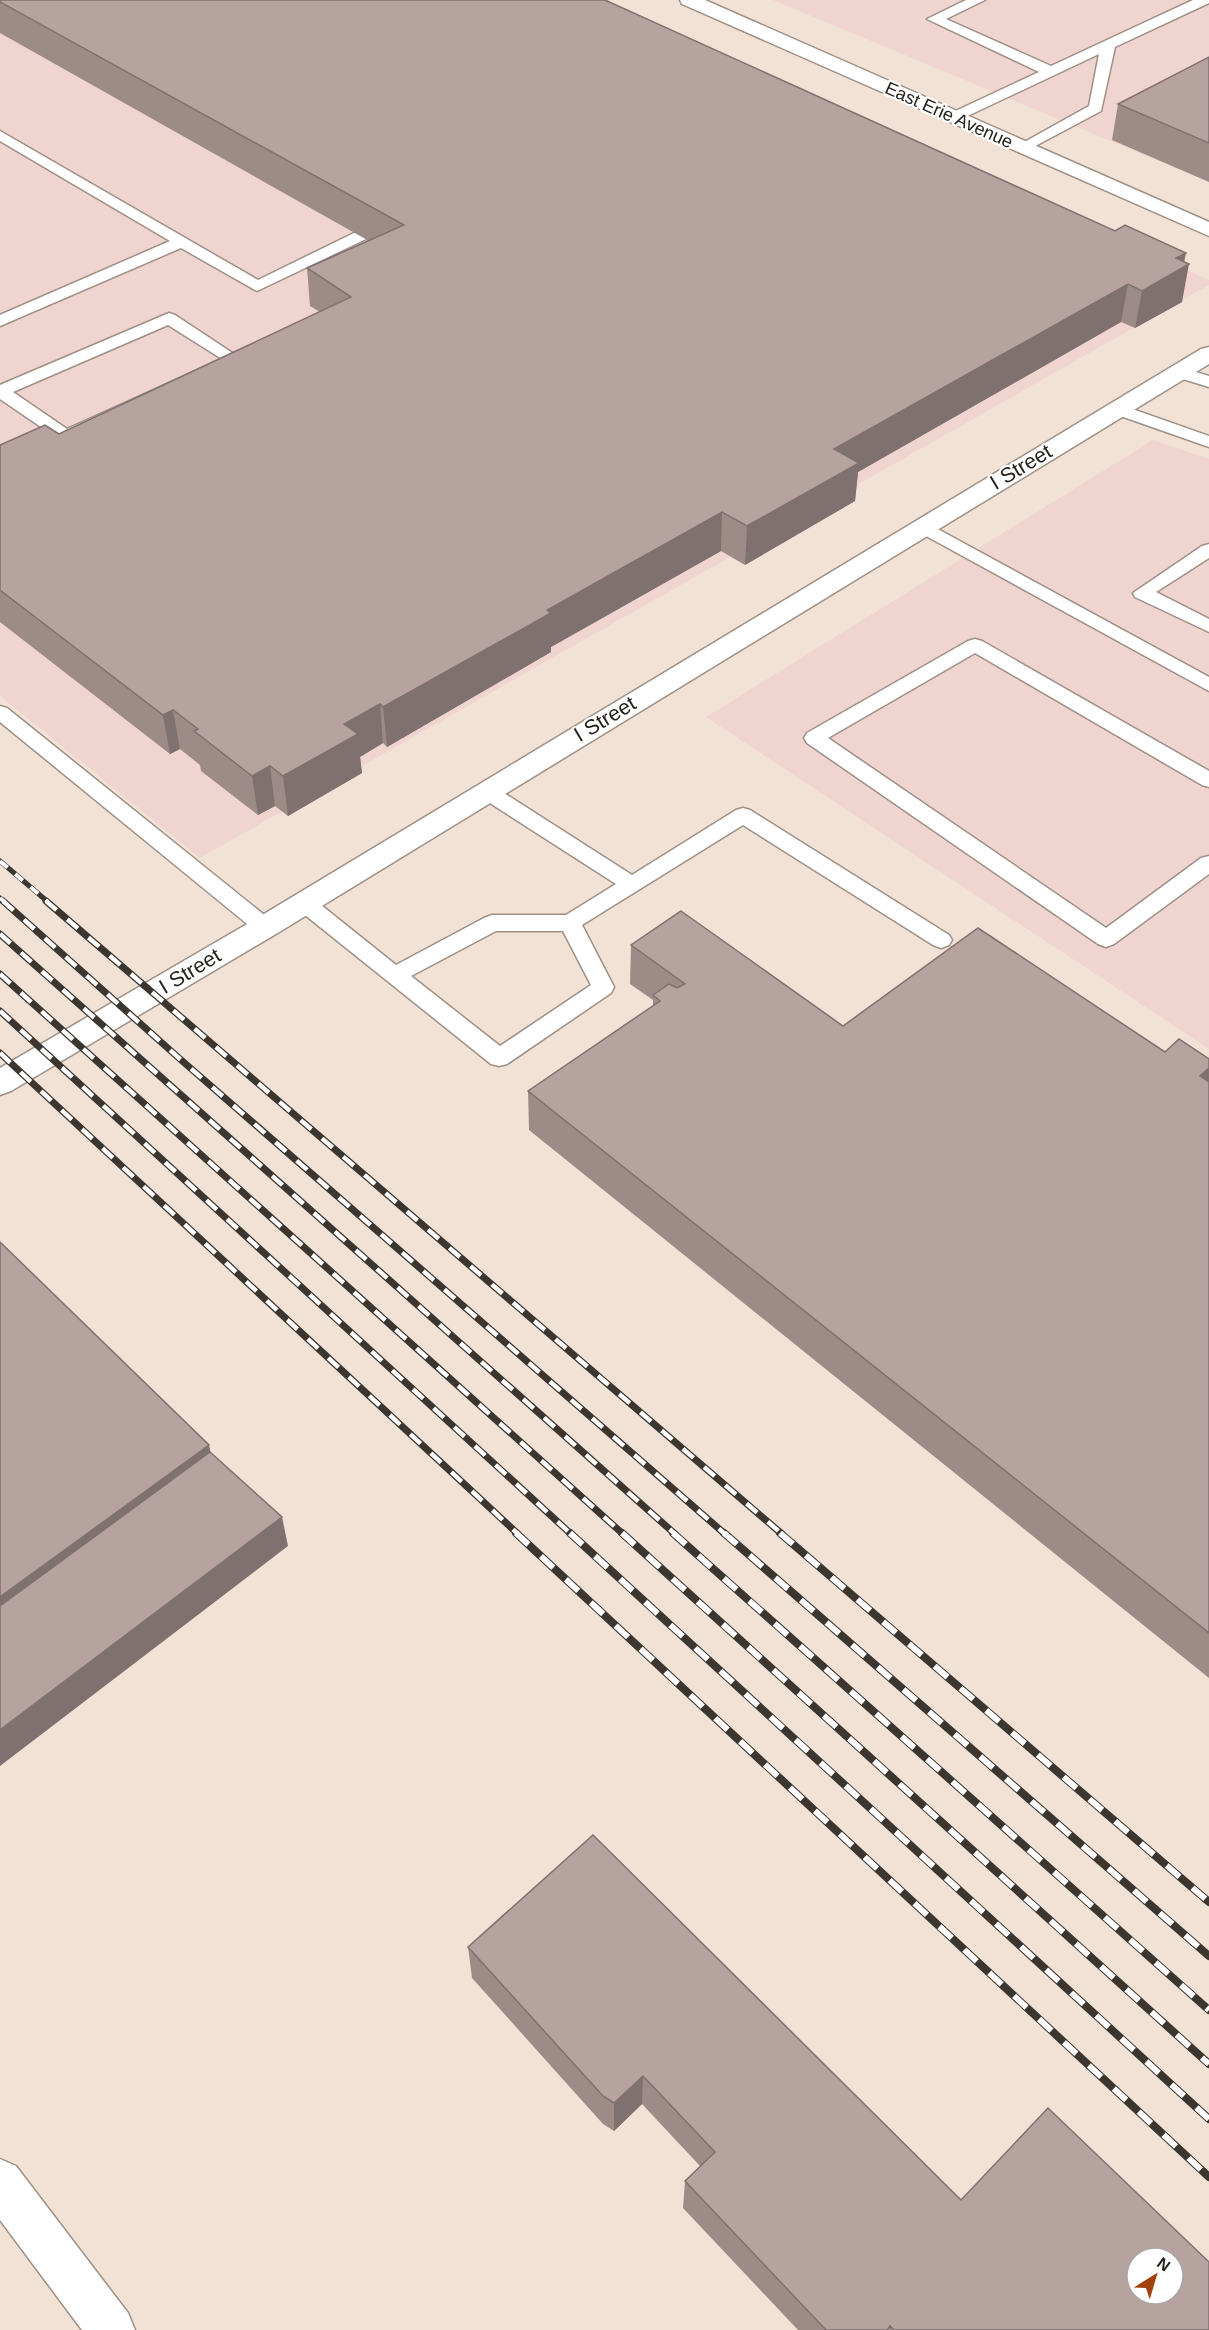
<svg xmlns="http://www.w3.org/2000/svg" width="1209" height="2330" font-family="Helvetica,sans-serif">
  <rect width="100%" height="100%" fill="#f1e2d5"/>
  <path fill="#efd4d0" d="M0 0H597L1209 280V285L200 858 0 696Z
    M773 0H1209V182Z
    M1153 440 1209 459V1049L706 717Z"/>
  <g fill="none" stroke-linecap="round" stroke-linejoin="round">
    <g stroke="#9e9085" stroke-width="3">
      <path id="lane" d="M966 0H985L946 19 1051 66 1193 0H1209V3L1115 47 1101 111 1024 152 1017 148 1019 145 1089 106 1099 54 959 120H949L947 117 949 114 1039 72 927 19Z
        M0 131 258 280 354 233H366L368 236 366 239 257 291 181 248 0 326V315L170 241 0 141Z
        M169 313 175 315 243 360 241 364 66 441 60 440 0 399V385ZM168 325 222 359 67 429 13 392Z
        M1179 367 1209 376V387L1173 376 1171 372 1173 368Z
        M1118 404 1209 436V447L1112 413 1109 409 1112 405Z
        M923 521 1209 677V691L917 531 914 527 917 523Z
        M1209 544V558L1156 592 1209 619V632L1135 597 1133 593 1202 546Z
        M975 639 982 641 1209 771V787L1202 785 975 653 828 738 1106 928 1201 858 1209 856V874L1114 944 1106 947 1098 944 807 743 804 738 807 733 968 641Z
        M0 706 7 708 273 922 276 927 273 932 265 935 257 932 0 722Z
        M486 784 493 786 632 875 736 810 743 808 750 810 949 935 952 940 949 945 941 948 933 945 743 825 582 925 614 987 611 993 507 1064 499 1066 491 1064 295 907 292 902 295 897 303 895 311 897 396 965 484 918 492 915H566L616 884 479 796 476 791 479 786ZM496 931H563L591 985 500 1046 411 976Z"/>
    </g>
    <g stroke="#9e9085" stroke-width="3">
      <path id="street" d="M1209 347V364L276 934 11 1091 0 1095V1068L254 920 1201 349Z
        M0 2159 16 2166 128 2313 135 2330H82L0 2220Z"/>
    </g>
    <g stroke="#9e9085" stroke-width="3">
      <path id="secondary" d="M680 0H705L1209 222V236L682 4Z"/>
    </g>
    <use href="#lane" fill="#fff" fill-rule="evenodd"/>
    <use href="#street" fill="#fff" fill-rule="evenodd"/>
    <use href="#secondary" fill="#fff" fill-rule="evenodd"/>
    <g stroke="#3c3630" stroke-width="5">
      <path id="rail-far2" d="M0 861 48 902
        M0 898 5 902"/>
    </g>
    <g stroke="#3c3630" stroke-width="7">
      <path id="rail-far1" d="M3 901 180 1059 725 1534
        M46 901 782 1534
        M0 934 675 1534
        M0 974 623 1534
        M0 1011 571 1534
        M0 1053 518 1534"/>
    </g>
    <g stroke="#3c3630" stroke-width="8">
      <path id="rail" d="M516 1533 1209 2177
        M570 1533 1209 2119
        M622 1533 1209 2064
        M673 1533 1209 2010
        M724 1533 1209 1956
        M780 1533 1209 1902"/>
    </g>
    <use href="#rail-far2" stroke="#fff" stroke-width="4" stroke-dasharray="10" stroke-linecap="butt"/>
    <use href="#rail-far1" stroke="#fff" stroke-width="4.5" stroke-dasharray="14" stroke-linecap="butt"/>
    <use href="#rail" stroke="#fff" stroke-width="6" stroke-dasharray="17" stroke-linecap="butt"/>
  </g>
  <path fill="#9d8b88" d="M0 0 1184 262 1182 302 1135 328 1121 322 858 472 855 501 745 565 721 551 551 647V652L387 747 383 743 360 757 362 773 288 816 275 806 258 815 201 771 200 765 180 749 170 754 0 622V445L59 434 320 312 310 306 307 268 369 241 0 33Z
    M1209 57V182L1112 140 1118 104Z
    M631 945 843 1026 1165 1052 1209 1059V1678L529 1130 528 1091 653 1006V1000L630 984Z
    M468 1947 961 2200 1209 2330H798L683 2208 685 2181 700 2166 642 2104 614 2131 603 2124 472 1978Z"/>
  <path fill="#7f716f" d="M1186 253 1183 268 1189 264 1182 302 1135 328 1142 291 1176 258Z
    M1128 284 1121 322 858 472 855 501 745 565 747 526 834 449Z
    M722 512 721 551 551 647V652L387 747 383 707 547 610Z
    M380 704 383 743 360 757 362 773 288 816 283 776 344 724Z
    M173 710 180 749 170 754 163 715Z
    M270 766 275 806 258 815 252 776Z
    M1209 1068V1083L1200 1076Z
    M209 1445 217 1482 0 1642V1597Z
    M282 1517 288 1546 0 1766V1730Z
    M643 2076 642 2104 614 2131V2103Z"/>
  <path fill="#b6a29e" stroke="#7f716f" stroke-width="1.5" fill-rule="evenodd" d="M0 0H605L1115 231 1125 225 1186 253 1176 258 1189 264 1142 291 1128 284 834 449 859 463 747 526 722 512 547 610 551 613 383 707 380 704 344 724 358 734 283 776 270 766 252 776 194 731 198 729 173 710 163 715 0 590V445L45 425 59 434 351 297 307 268 404 225 0 2Z
    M1209 57V143L1118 104Z
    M681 911 843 1026 978 928 1165 1052 1179 1039 1209 1059V1068L1200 1076 1209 1082V1633L528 1091 660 1001 653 995 669 984 677 988 685 984 631 945Z
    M0 1242 209 1445 0 1597Z
    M210 1452 282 1517 0 1730V1606Z
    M593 1835 961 2200 1048 2108 1209 2262V2330H894L890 2326 887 2330H826L685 2181 715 2152 643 2076 614 2103 603 2096 468 1947ZM1137 2258H1173V2294H1137Z"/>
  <g text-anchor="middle" stroke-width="4.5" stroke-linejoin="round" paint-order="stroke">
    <g font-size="18" fill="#27211c" stroke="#fff">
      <text transform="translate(949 115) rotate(24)" y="6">East Erie Avenue</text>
    </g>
    <g font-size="21" fill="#27211c" stroke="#fff">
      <text transform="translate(1021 467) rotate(-31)" y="7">I Street</text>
      <text transform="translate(605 719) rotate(-31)" y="7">I Street</text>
      <text transform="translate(190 971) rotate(-31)" y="7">I Street</text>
    </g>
  </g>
  <g transform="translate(1155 2276) rotate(37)"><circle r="28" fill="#ffffff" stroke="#a9a6a4" stroke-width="1.5"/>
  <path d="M0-4.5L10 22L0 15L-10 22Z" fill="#a4410a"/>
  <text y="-9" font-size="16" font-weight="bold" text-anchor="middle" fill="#27211c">N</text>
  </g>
</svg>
